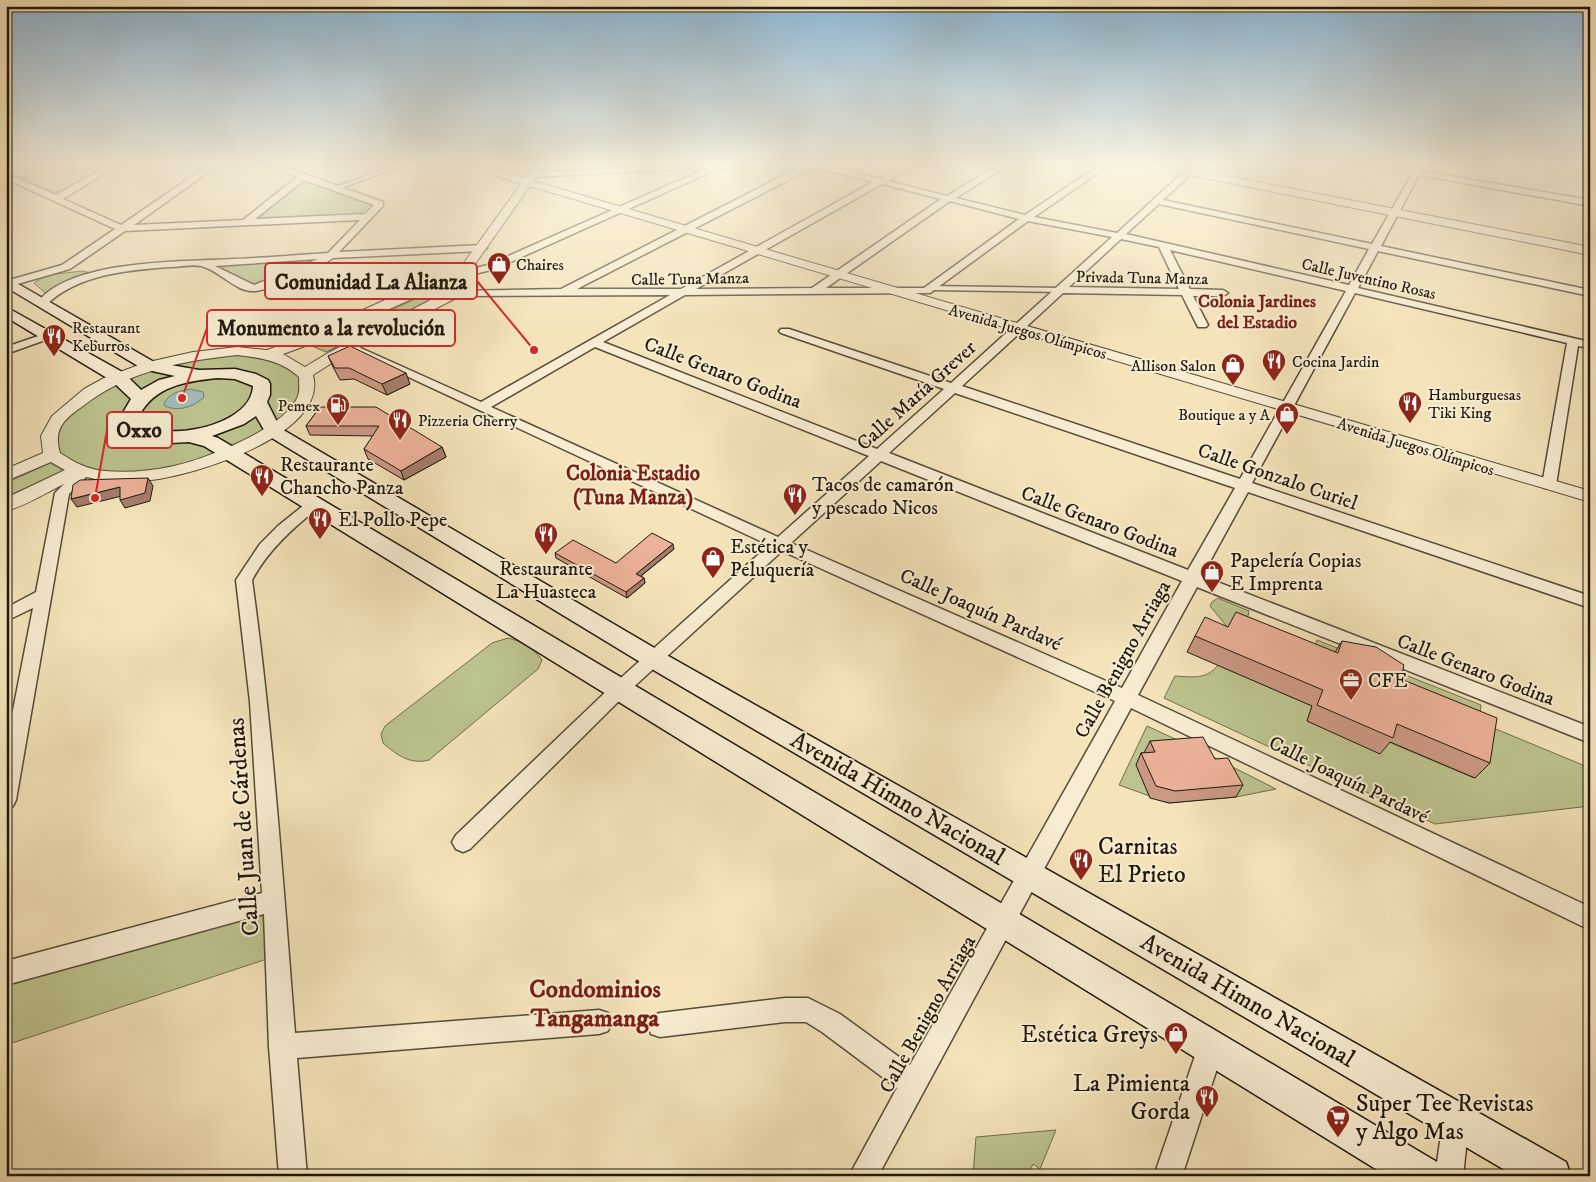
<svg xmlns="http://www.w3.org/2000/svg" width="1596" height="1182" font-family="'IM FELL DW Pica',serif">
  <rect width="100%" height="100%" fill="#f5e4ba"/>
  <filter id="stains"><feTurbulence type="fractalNoise" baseFrequency=".004" numOctaves="4"/><feColorMatrix values="0 0 0 0 .2 0 0 0 0 .09 0 0 0 0 .02 0 0 0 .5 -.17"/></filter>
  <radialGradient id="worn" r=".72"><stop offset=".6" stop-color="#630" stop-opacity="0"/><stop offset="1" stop-color="#630" stop-opacity=".3"/></radialGradient>
  <path fill="#bdc48f" stroke="#6e6e4e" d="M20 164H111L66 190 55 192 6 172V165Z
    M302 181 371 204 359 214 262 219 260 217Z
    M325 257 255 285 220 270 231 263Z
    M82 271 92 273C80 284 58 281 45 293L34 283 47 275Z
    M455 281 457 286 448 296 326 352 312 346Z
    M237 351 294 363 307 392 273 431 195 465 105 476 52 455 60 416 84 395 157 363Z
    M50 463 64 471 6 497V483Z
    M1218 598 1249 611 1247 621 1314 648 1317 640 1481 705 1479 722 1590 768V806L1435 824 1164 698 1175 676C1191 677 1207 680 1218 665L1312 706 1307 721 1384 740 1474 778 1228 628 1210 606 1212 602Z
    M508 638C521 641 534 648 542 660L538 669 429 760C410 765 397 755 383 743L381 734 385 726 492 643Z
    M1147 726 1197 749 1276 789 1236 797 1169 803 1119 785Z
    M275 900 279 955 6 1045V973Z
    M1056 1130 1040 1169 1033 1164 1027 1176H973L976 1137Z"/>
  <path fill="#a2bcbb" stroke="#6e7a76" d="M190 389 203 392 204 397C194 407 178 412 165 406L164 404C168 393 180 391 190 389Z"/>
  <g fill="none" stroke-linecap="round" stroke-linejoin="round">
    <g stroke="#544b39" stroke-width="3">
      <path id="pedestrian" d="M399 164H409L338 189 333 188Z
        M929 286 1061 288 1065 290 1061 292 932 290H929Z"/>
    </g>
    <g stroke="#544b39" stroke-width="3">
      <path id="minor" d="M110 164H120L63 199 121 225 210 164H220L134 225 243 220 297 177 264 164H276L383 202V206L339 252 482 245 487 248 482 251 333 258C316 269 275 288 256 291 236 293 219 270 201 266 192 264 180 267 170 267 128 270 78 274 46 305H38L37 303C71 259 181 262 233 259 264 258 296 255 328 253L360 220 125 231 70 269 14 285H6V281L62 265 115 229 6 179V174L56 195ZM304 180 374 205 365 214 255 219ZM318 259 254 285 215 266Z
        M695 164H751L747 166 720 168 495 269 462 277 457 274 458 272 488 265 707 168 534 177H531V173Z
        M806 164H821L879 179 907 164H917L888 181 947 196 999 164H1009L956 198 1025 215 1101 164H1111L1034 217 1117 233 1192 164H1201L1163 200 1372 244 1412 174 1367 164H1386L1414 169 1417 164H1425L1421 171 1590 200V206L1419 175 1381 246 1590 290V296L1378 251 1358 288 1590 342V348L1578 346 1556 485 1554 488H1544L1542 485 1567 343 1355 293 1252 483 1590 596V608L1248 492 1202 576 1590 727V743L1197 587 1138 695 1590 907V930L1131 708 878 1176H849L897 1088 822 1032 806 1022H785L660 1037 651 1034 648 1025 651 1016 660 1013 785 998H808L840 1014 910 1065 1115 701 782 551 626 694 470 849 463 852 456 849 452 842 456 835 614 684 769 545 344 347 346 345H354L481 402 670 295 455 296 451 295 450 293 451 291 561 289ZM814 167 873 182 681 289H577ZM882 184 941 199 812 288 696 289ZM950 201 1019 219 924 288H826ZM1159 204 1369 249 1349 285 1126 234ZM1028 221 1112 237 951 383 789 329H781L779 331 781 333 944 389 877 449 603 342 685 295 930 293ZM1121 239 1159 247 1179 289 1069 287ZM1170 250 1346 291 1240 479 962 386 1063 293 1182 295 1198 327H1206L1208 325 1193 296H1223L1228 293 1223 290 1190 289ZM595 347 869 456 778 537 491 407ZM955 393 1235 488 1188 570 889 453ZM881 461 1182 581 1122 688 791 543Z
        M1560 164 1590 166V170L1564 166Z
        M47 333 51 334 53 336 51 338 6 354V347Z
        M84 468 91 472 69 494 16 800 13 806 6 809V746L33 608 6 621V608L36 592 55 493 79 469Z
        M314 499 319 501 321 504 319 507C293 528 268 550 252 580 273 731 283 882 295 1033L599 1010 608 1013 611 1022 608 1031 599 1034 297 1058 307 1176H279L269 1047 264 914 6 985V961L262 893 250 702 236 580 260 544 278 526 309 501Z
        M1211 1034 1220 1038 1224 1047 1182 1176H1154L1198 1047 1202 1038Z
        M1456 1108 1465 1112 1469 1121 1463 1176H1435L1443 1121 1447 1112Z"/>
    </g>
    <g stroke="#544b39" stroke-width="2">
      <path id="tertiary" d="M461 164H477L525 178 535 164H545L533 181 1590 491V502L530 186 468 274 470 285 460 296 338 359 313 375C329 435 194 475 151 480 136 482 120 483 105 481 98 481 86 475 79 477 73 478 67 483 62 485 44 494 25 506 6 511V498L65 470 51 462 6 481V469L43 453 41 436 52 416 84 389 104 378 144 363 193 352 237 347 267 350 298 339 441 275 458 271 521 184ZM457 279 458 284 450 290 328 353 305 367 283 354 308 345ZM237 355C261 358 280 360 299 377 299 384 300 390 298 396 286 428 206 459 174 466 151 471 128 473 105 471 88 470 74 462 60 453 53 429 64 419 83 406 128 371 181 361 237 355Z
        M1144 164H1165L1590 247V255L1149 167Z"/>
    </g>
    <g stroke="#1f180e" stroke-width="3">
      <path id="secondary" d="M6 277 154 362 199 370 235 369 256 374 268 380 270 384V395L267 402 280 428 663 653 1566 1162 1571 1176H1515L645 665 267 435 256 416 244 424 212 436 218 438 1437 1162 1442 1176H1387L204 446 189 442 171 443 130 435 121 416 131 399 112 381 6 317V307L124 373 141 390 159 380 175 376 143 369 6 287ZM218 378 235 379 253 386C252 418 198 433 171 431 162 431 152 428 143 427L139 416C154 386 187 381 218 378Z"/>
    </g>
    <use href="#pedestrian" fill="#f8edd2" fill-rule="evenodd"/>
    <use href="#minor" fill="#f8edd2" fill-rule="evenodd"/>
    <use href="#tertiary" fill="#f8edd2" fill-rule="evenodd"/>
    <use href="#secondary" fill="#f8edd2" fill-rule="evenodd"/>
  </g>
  <path fill="#cc9984" stroke="#1f180e" d="M328 356 410 384 387 395 354 379 340 380 333 367Z
    M320 407 442 447 446 457 404 480 368 459 364 449 373 436 310 435 306 426Z
    M674 549 641 576 644 578 645 583 627 598 556 558 555 553 616 563Z
    M1228 627 1335 652 1342 641 1401 679 1490 763 1475 778 1390 742 1380 754 1307 721 1312 706 1187 652 1195 636Z
    M1150 741 1215 759 1243 785 1236 797 1169 803 1150 798 1136 765 1141 753H1144Z"/>
  <path fill="#a67d6c" stroke="#1f180e" d="M305 324 309 332 284 342 281 334Z
    M406 373 410 384 387 395 382 384Z
    M442 447 446 457 404 480 401 471Z
    M148 478 153 486 150 501 125 508 120 500Z
    M120 487 126 495 77 507 71 499Z
    M673 544 674 549 637 579 636 574Z
    M644 578 645 583 627 598 626 592Z"/>
  <path fill="#edb29a" stroke="#1f180e" d="M280 310 305 324 281 334Z
    M350 346 406 373 382 384 349 368H335L328 356Z
    M320 407H376L442 447 401 471 364 449 379 426H306Z
    M148 478 145 493 120 500V487L71 499 73 485 80 480Z
    M652 533 673 544 636 574 644 578 626 592 555 553 573 540 616 563Z
    M1236 612 1338 653 1342 641 1376 647 1404 665 1401 679 1497 718 1490 763 1397 724 1393 738 1317 705 1323 690 1195 636 1205 617 1228 627Z
    M1203 737 1215 759 1228 758 1243 785 1175 791 1156 786 1141 753 1155 752 1150 741Z"/>
  <linearGradient id="sky" x2="0" y2="1"><stop stop-color="#8cb7d6"/><stop offset="0.5" stop-color="#faf3e0"/><stop offset="1" stop-color="#faf3e0" stop-opacity="0"/></linearGradient>
  <rect width="1596" height="330" fill="url(#sky)"/>
  <defs>
    <g id="shop-pin" transform="scale(1.25)"><path d="M0 17L-7.5 6A9.5 9.5 0 1 1 7.5 6Z" fill="#8f2418" stroke="#f8edd2"/><path d="M-5-2.5h2.3a2.7 3.5 0 0 1 5.4 0H5L5.5 6h-11ZM-1.5-2.5h3a1.5 2.3 0 0 0-3 0Z" fill="#fff"/></g>
    <g id="restaurant-pin" transform="scale(1.25)"><path d="M0 17L-7.5 6A9.5 9.5 0 1 1 7.5 6Z" fill="#8f2418" stroke="#f8edd2"/><path d="M-5-6h1v4h1v-4h1v4h1v-4h1v5L-1.5 .5V6h-2V.5L-5-1ZM5-6V6H3V1.5H1.5Q1.5-4 5-6Z" fill="#fff"/></g>
    <g id="fuel-pin" transform="scale(1.25)"><path d="M0 17L-7.5 6A9.5 9.5 0 1 1 7.5 6Z" fill="#8f2418" stroke="#f8edd2"/><path d="M-5.5-6h7V0h2V4h1.3V-2.5L3-4.5l.8-.8L6-3V5H2.5V1h-1V6h-7ZM-4.2-4.7v3.2H.2V-4.7Z" fill="#fff"/></g>
    <g id="office-pin" transform="scale(1.25)"><path d="M0 17L-7.5 6A9.5 9.5 0 1 1 7.5 6Z" fill="#8f2418" stroke="#f8edd2"/><path d="M-6-3h4V-5.5h4V-3h4V5H-6ZM-1-4.5V-3h2v-1.5ZM-6 0V1H6V0Z" fill="#fff"/></g>
    <g id="supermarket-pin" transform="scale(1.25)"><path d="M0 17L-7.5 6A9.5 9.5 0 1 1 7.5 6Z" fill="#8f2418" stroke="#f8edd2"/><path d="M-6-5.5h2.5l.6 2H6L4.5 2H-2.5L-4.4-4H-6ZM-1.5 3.2a1.3 1.3 0 1 0 .1 0ZM3 3.2a1.3 1.3 0 1 0 .1 0Z" fill="#fff"/></g>
  </defs>
  <g fill-rule="evenodd">
    <use href="#shop-pin" x="499" y="264"/>
    <use href="#restaurant-pin" x="54" y="336"/>
    <use href="#restaurant-pin" x="1274" y="361"/>
    <use href="#shop-pin" x="1233" y="365"/>
    <use href="#restaurant-pin" x="1410" y="403"/>
    <use href="#fuel-pin" x="338" y="405"/>
    <use href="#shop-pin" x="1287" y="414"/>
    <use href="#restaurant-pin" x="400" y="420"/>
    <use href="#restaurant-pin" x="262" y="476"/>
    <use href="#restaurant-pin" x="795" y="495"/>
    <use href="#restaurant-pin" x="320" y="519"/>
    <use href="#restaurant-pin" x="546" y="534"/>
    <use href="#shop-pin" x="713" y="558"/>
    <use href="#shop-pin" x="1212" y="572"/>
    <use href="#office-pin" x="1351" y="680"/>
    <use href="#restaurant-pin" x="1081" y="860"/>
    <use href="#shop-pin" x="1176" y="1034"/>
    <use href="#restaurant-pin" x="1207" y="1097"/>
    <use href="#supermarket-pin" x="1338" y="1117"/>
  </g>
  <g text-anchor="middle" stroke-width="4" stroke-linejoin="round" paint-order="stroke">
    <g font-size="16" fill="#1f180e" stroke="#f8edd2" text-anchor="start">
      <text x="516" y="270">Chaires</text>
      <text x="72" y="333">Restaurant<tspan x="72" dy="18">Keburros</tspan></text>
      <text x="1292" y="367">Cocina Jardin</text>
      <text x="1216" y="371" text-anchor="end">Allison Salon</text>
      <text x="1428" y="400">Hamburguesas<tspan x="1428" dy="18">Tiki King</tspan></text>
      <text x="320" y="411" text-anchor="end">Pemex</text>
      <text x="1270" y="420" text-anchor="end">Boutique a y A</text>
      <text x="418" y="426">Pizzeria Cherry</text>
    </g>
    <g font-size="16" fill="#1f180e" stroke="#f8edd2">
      <text transform="translate(1142 277) rotate(1)" y="6">Privada Tuna Manza</text>
      <text transform="translate(690 278) rotate(-1)" y="6">Calle Tuna Manza</text>
      <text transform="translate(1369 278) rotate(13)" y="6">Calle Juventino Rosas</text>
      <text transform="translate(1028 331) rotate(16)" y="6">Avenida Juegos Olímpicos</text>
      <text transform="translate(1416 446) rotate(17)" y="6">Avenida Juegos Olímpicos</text>
    </g>
    <g font-size="18" font-weight="bold" fill="#7a1f14" stroke="#f8edd2">
      <text x="1257" y="307">Colonia Jardines<tspan x="1257" dy="21">del Estadio</tspan></text>
    </g>
    <g font-size="20" fill="#1f180e" stroke="#f8edd2">
      <text transform="translate(723 372) rotate(21)" y="7">Calle Genaro Godina</text>
      <text transform="translate(916 395) rotate(-42)" y="7">Calle María Grever</text>
      <text transform="translate(1278 476) rotate(19)" y="7">Calle Gonzalo Curiel</text>
      <text transform="translate(1100 521) rotate(21)" y="7">Calle Genaro Godina</text>
      <text transform="translate(981 609) rotate(24)" y="7">Calle Joaquín Pardavé</text>
      <text transform="translate(1122 659) rotate(-61)" y="7">Calle Benigno Arriaga</text>
      <text transform="translate(1476 669) rotate(21)" y="7">Calle Genaro Godina</text>
      <text transform="translate(1349 779) rotate(26)" y="7">Calle Joaquín Pardavé</text>
      <text transform="translate(927 1014) rotate(-61)" y="7">Calle Benigno Arriaga</text>
    </g>
    <g font-size="20" fill="#1f180e" stroke="#f8edd2" text-anchor="start">
      <text x="280" y="471">Restaurante<tspan x="280" dy="23">Chancho Panza</tspan></text>
      <text x="812" y="491">Tacos de camarón<tspan x="812" dy="23">y pescado Nicos</tspan></text>
      <text x="338" y="526">El Pollo Pepe</text>
      <text x="730" y="553">Estética y<tspan x="730" dy="23">Peluquería</tspan></text>
      <text x="1230" y="567">Papelería Copias<tspan x="1230" dy="23">E Imprenta</tspan></text>
      <text x="546" y="575" text-anchor="middle">Restaurante<tspan x="546" dy="23">La Huasteca</tspan></text>
      <text x="1368" y="687">CFE</text>
    </g>
    <g font-size="21" font-weight="bold" fill="#7a1f14" stroke="#f8edd2">
      <text x="633" y="480">Colonia Estadio<tspan x="633" dy="24">(Tuna Manza)</tspan></text>
    </g>
    <g font-size="24" fill="#1f180e" stroke="#f8edd2">
      <text transform="translate(898 798) rotate(30)" y="8">Avenida Himno Nacional</text>
      <text transform="translate(243 827) rotate(-94)" y="8">Calle Juan de Cárdenas</text>
      <text transform="translate(1248 1000) rotate(30)" y="8">Avenida Himno Nacional</text>
    </g>
    <g font-size="24" fill="#1f180e" stroke="#f8edd2" text-anchor="start">
      <text x="1098" y="854">Carnitas<tspan x="1098" dy="28">El Prieto</tspan></text>
      <text x="1158" y="1042" text-anchor="end">Estética Greys</text>
      <text x="1190" y="1091" text-anchor="end">La Pimienta<tspan x="1190" dy="28">Gorda</tspan></text>
      <text x="1356" y="1111">Super Tee Revistas<tspan x="1356" dy="28">y Algo Mas</tspan></text>
    </g>
    <g font-size="25" font-weight="bold" fill="#7a1f14" stroke="#f8edd2">
      <text x="595" y="997">Condominios<tspan x="595" dy="29">Tangamanga</tspan></text>
    </g>
  </g>
  <path fill="none" stroke="#d62828" stroke-width="2" d="M534 350L477 281M182 398L207 328M95 498L107 430"/>
  <g fill="#d62828" stroke="#f8edd2" stroke-width="2">
    <circle cx="534" cy="350" r="5"/>
    <circle cx="182" cy="398" r="5"/>
    <circle cx="95" cy="498" r="5"/>
  </g>
  <g fill="#f8edd2" stroke="#d62828" stroke-width="2">
    <rect x="265" y="263" width="212" height="36" rx="5"/>
    <rect x="207" y="310" width="248" height="36" rx="5"/>
    <rect x="107" y="412" width="65" height="36" rx="5"/>
  </g>
  <g font-size="21" text-anchor="middle" font-weight="bold" fill="#1f180e">
    <text x="371" y="289">Comunidad La Alianza</text>
    <text x="331" y="335">Monumento a la revolución</text>
    <text x="139" y="437">Oxxo</text>
  </g>
  <rect width="1596" height="1182" fill="none" stroke="#f5e4ba" stroke-width="25"/>
  <rect x="8" y="8" width="1581" height="1167" fill="none" stroke="#1f180e" stroke-width="2.5"/>
  <rect x="12" y="12" width="1571" height="1157" fill="none" stroke="#1f180e"/>
  <rect width="100%" height="100%" filter="url(#stains)"/>
  <rect width="100%" height="100%" fill="url(#worn)"/>
</svg>
